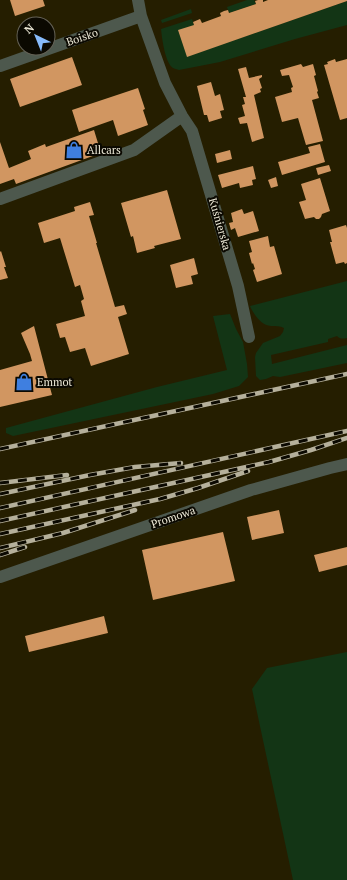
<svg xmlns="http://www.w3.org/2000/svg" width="347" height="880" font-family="'PT Serif',serif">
  <rect width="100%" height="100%" fill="#251e00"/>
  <path fill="#133515" d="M247 0H254L256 4 229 13 227 7Z
    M347 1V25L295 39 220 62 179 70C177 69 174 69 173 68 165 63 162 38 161 29L192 19 194 25 188 56Z
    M191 9 192 13 162 23 161 20Z
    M347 281V338C342 339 340 339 337 336L328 339V342L271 355 272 364 347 345V363L280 377 273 376 266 379 260 380 256 376 255 357 256 353 263 343 280 336 283 332 284 328C280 326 276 326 271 326 261 325 254 315 250 306Z
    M230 314 236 329 243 342 247 364 248 377 239 386 213 394 13 436 6 433V428L157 387 227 370 213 316Z
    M347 652V880H293L252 689 267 668Z"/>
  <path fill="#d19661" d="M10 0H43L45 6 15 16Z
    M258 0H263V2L268 0H347V1L187 57 178 30 194 25 193 22 200 19 202 23 221 16 220 13 224 11 228 10 229 13 256 4 255 1Z
    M72 57 82 85 20 107 10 79Z
    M335 59 336 62 347 59V118L340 120 324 65 328 64 327 62Z
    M301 64 303 67 313 64 316 75 314 76 318 91 317 92 319 98 312 100 323 141 306 145 298 118 282 122 275 97 292 92 291 88 293 87 289 75 282 76 280 70Z
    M246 67 249 78 262 75V77L259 79 262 88 260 89 261 92 254 95 264 138 252 142 247 123 240 124 238 118 245 116 242 105 245 104 243 97H246L238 69Z
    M211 82 215 96 220 94 224 110 220 111 222 118 209 122 207 115H204L197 86Z
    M138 88 145 109 143 110 148 125 118 136 113 120 79 132 72 110Z
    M94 130 101 153 16 184 14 179 0 184V142L9 168 31 159 28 151 45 144 46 147Z
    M320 144 325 162 282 175 278 162 310 153 308 147Z
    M230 150 232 159 217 163 215 154Z
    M329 165 331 171 318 175 316 168Z
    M253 166 256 179 252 180 253 185 240 188 239 183 222 188 218 175Z
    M276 177 278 186 271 188 268 180Z
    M320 178 330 211 322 214 321 217 319 219H316L314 217 305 219 299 202 306 200 301 184Z
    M167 190 181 239 154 246 155 248 137 253 133 236 131 237 121 203Z
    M90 202 94 215 89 216 97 243H96L115 307 124 305 127 314 118 317 129 354 91 366 85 348 70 352 65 337 60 338 56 324 85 316 81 301 84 299 80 285 75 287 60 238 44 243 38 223 75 211 74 207Z
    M242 209 244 214 253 211 259 231 238 237 235 228 231 230 229 223 233 222 231 213Z
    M346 225 347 228V263L345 264 344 262 336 264 330 242H332L329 230Z
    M268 236 270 247 274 246 282 274 257 282 253 270 255 269 253 263 252 264 249 253 252 252 249 241Z
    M1 251 6 267H4L8 278 0 280V252Z
    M194 258 198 274 191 276 193 284 176 288 170 265Z
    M34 326 52 395 0 407V370L32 361 30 354 21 333Z
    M279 510 284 533 252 540 247 517Z
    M223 532 235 581 153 600 142 550Z
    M347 547V565L319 572 314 555Z
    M104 616 108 633 29 652 25 636Z"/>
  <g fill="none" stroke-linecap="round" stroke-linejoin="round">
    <path stroke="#4d584d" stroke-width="12" d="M138 0 141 16 165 83 182 116 192 131 238 286 249 337
      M0 66 141 16
      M0 199 134 150 182 116
      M0 577 251 490 330 468 347 464"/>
    <g stroke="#b5b09b" stroke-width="4.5">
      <path id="rail" d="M0 449 347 374
        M0 483 67 475
        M0 494 90 475 135 467 181 463
        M0 508 347 431
        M0 521 269 462 311 450 347 438
        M0 534 160 499 198 488 248 471
        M0 548 63 533 135 510
        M0 555 25 547"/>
    </g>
    <use href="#rail" stroke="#0b0901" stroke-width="3" stroke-dasharray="9" stroke-linecap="butt"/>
  </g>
  <defs>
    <g id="shop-bare" transform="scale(1.38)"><path d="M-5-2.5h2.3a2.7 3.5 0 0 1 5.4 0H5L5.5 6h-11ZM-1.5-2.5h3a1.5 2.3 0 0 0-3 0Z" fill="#3f7fe0" stroke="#0b0901" stroke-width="2.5" paint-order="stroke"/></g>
  </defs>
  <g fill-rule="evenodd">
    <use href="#shop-bare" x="74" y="150"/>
    <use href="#shop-bare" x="24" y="382"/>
  </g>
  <g text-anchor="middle" stroke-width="4" stroke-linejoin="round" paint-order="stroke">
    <g font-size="11" fill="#ece8d6" stroke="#0b0901">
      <text transform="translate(82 37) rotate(-19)" y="4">Boisko</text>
      <text transform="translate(220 224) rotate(74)" y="4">Kuśnierska</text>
      <text transform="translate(173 517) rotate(-19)" y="4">Promowa</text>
    </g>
    <g font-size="11" fill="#ece8d6" stroke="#0b0901" text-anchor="start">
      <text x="87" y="154">Allcars</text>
      <text x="37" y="386">Emmot</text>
    </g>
  </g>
  <g transform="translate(36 36) rotate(317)"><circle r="19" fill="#0b0901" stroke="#656256"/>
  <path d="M0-3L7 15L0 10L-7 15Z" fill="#87bbfb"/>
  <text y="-6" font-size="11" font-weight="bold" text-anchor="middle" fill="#ece8d6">N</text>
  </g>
</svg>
